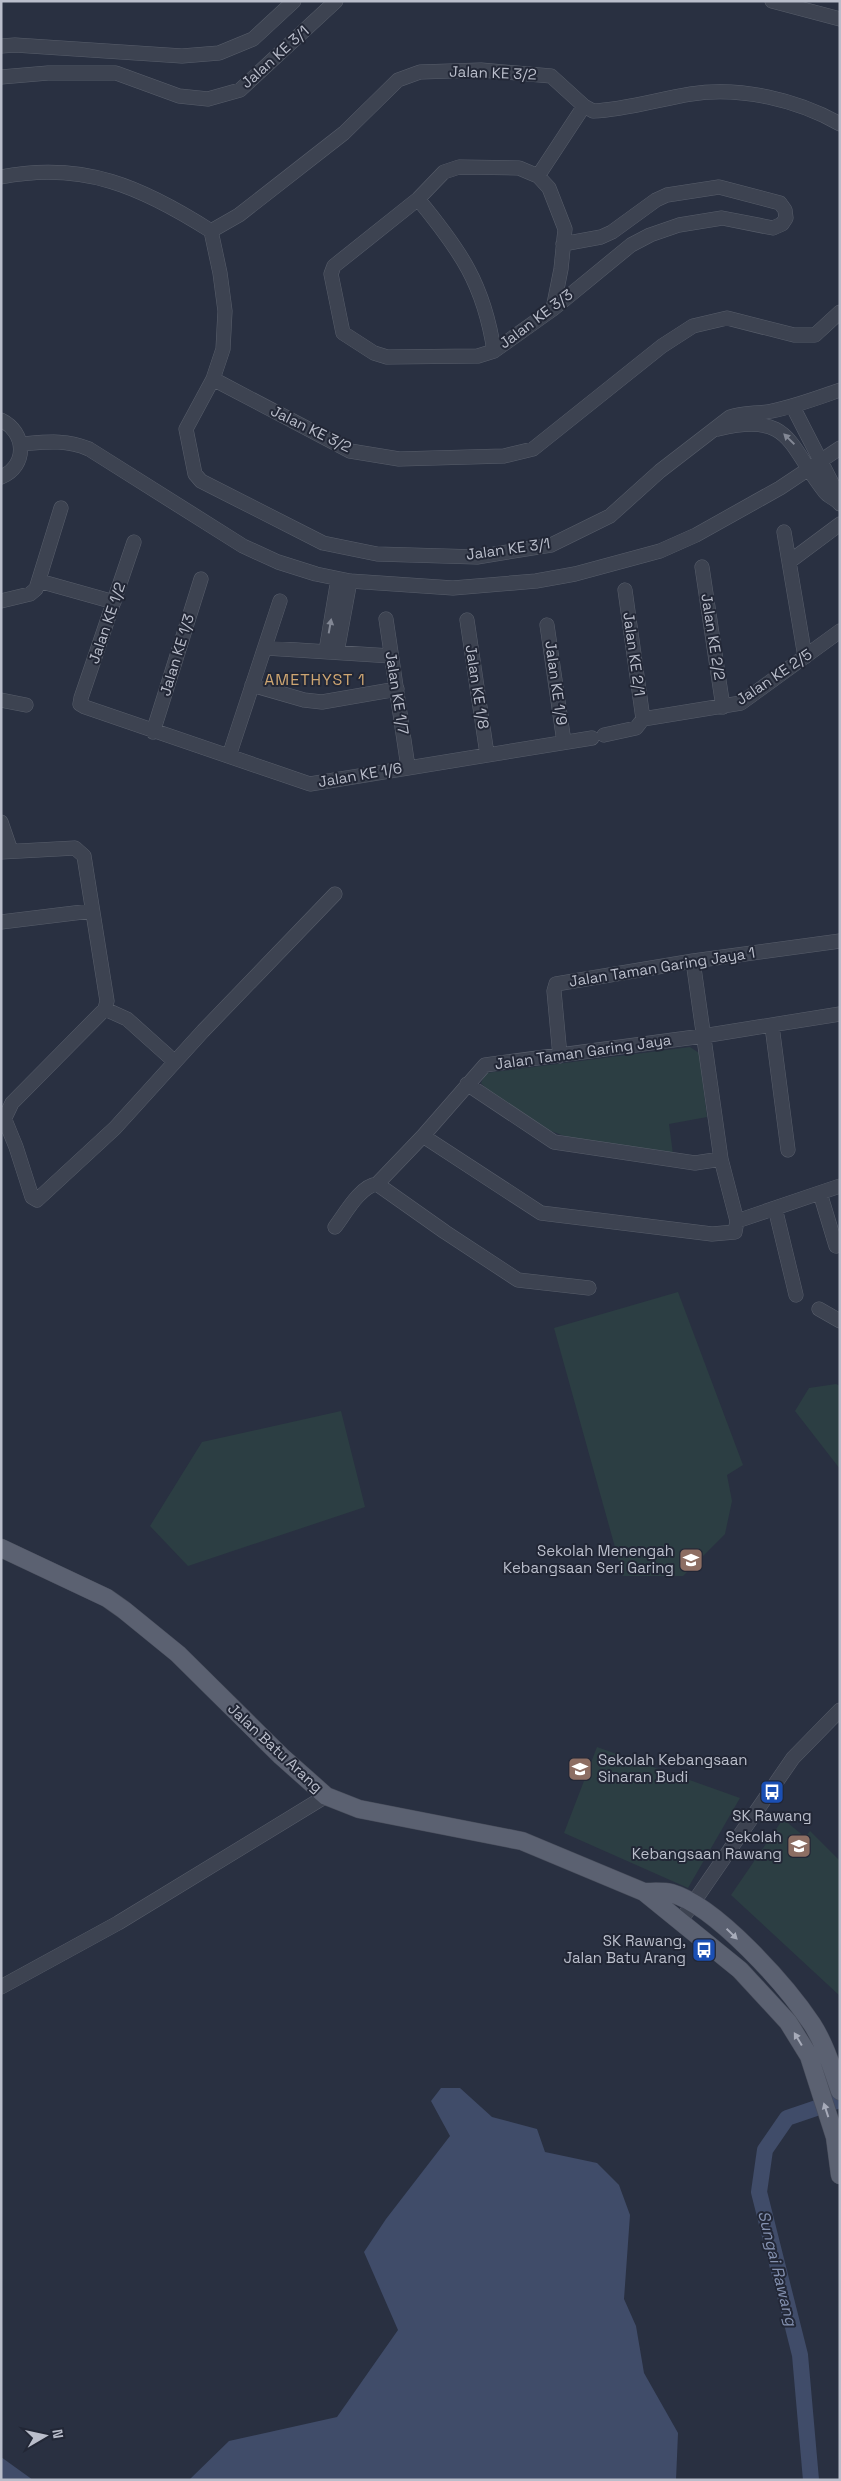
<svg xmlns="http://www.w3.org/2000/svg" width="841" height="2481" font-family="'Space Grotesk',sans-serif">
  <rect width="100%" height="100%" fill="#293041"/>
  <path fill="#2c3e43" d="M690 1047 699 1053 707 1117 669 1124 673 1154 567 1137 551 1131 488 1090 481 1083 486 1073Z
    M678 1292 743 1465 727 1475 732 1501 725 1534 683 1576H623L554 1328Z
    M836 1384 840 1386V1469L795 1411 809 1388Z
    M341 1411 365 1507 188 1566 150 1526 202 1442Z
    M597 1747 740 1798 688 1888 564 1833Z
    M783 1819 805 1837 810 1831 840 1861V1996L731 1895Z"/>
  <path fill="#404c69" d="M441 2088H460L492 2117 537 2129 545 2152 597 2163 619 2185 630 2215 624 2299 636 2326 644 2373 678 2433 676 2480H189L229 2441 337 2417 398 2330 364 2252 386 2219 450 2136 431 2101Z
    M1 2457 33 2480H1Z"/>
  <g fill="none" stroke-linecap="round" stroke-linejoin="round">
    <path stroke="#404c69" stroke-width="16" d="M811 2480 800 2355 759 2192 765 2150 787 2118 840 2100"/>
    <g stroke="#585e6b" stroke-width="15">
      <path id="minor" d="M772 1 840 19
        M1 46 15 45 182 56 219 53 253 39 294 1
        M1 77 48 73H116L179 96 208 99 240 90 336 1
        M538 176 584 106
        M1 177C84 161 142 187 211 231L220 273 225 311 223 349 213 379 186 429 195 474 201 481 323 543 377 554 477 557 551 545 610 516 660 471 730 417C744 412 758 414 772 411 796 406 817 398 840 390
        M418 199C460 250 484 284 494 351
        M211 231 239 215 344 133 398 80 420 72 481 70 551 76 584 106 593 111C625 110 659 99 691 94 740 86 798 100 840 124
        M553 309 561 269 565 229 549 188 538 176 519 168 459 167 444 172 418 199 334 266 331 274 343 333 374 353 387 357 478 356 494 351 553 309 631 245 650 235 679 225 722 218 773 228 782 224 786 218 785 210 780 203 719 187 667 195 656 200 612 232 601 237 563 244
        M213 379 350 451 399 459 504 456 533 449 662 346 693 326 727 318 794 335H815L840 312
        M793 407 835 489 838 501
        M1 420C26 432 28 466 1 477
        M718 429C792 411 788 446 825 492 829 497 836 499 840 504
        M21 444C46 442 65 439 89 449L243 546 278 562 316 574 350 581 453 588 536 581 575 574 660 551 696 535 780 488 840 448
        M784 532 805 657
        M134 542 81 698 80 704 85 707 310 784 592 738
        M789 562 840 524
        M702 567 723 707
        M39 581 114 602
        M625 590 643 719
        M1 601 30 594 36 589 61 508
        M386 619 408 767
        M467 620 487 754
        M547 625 564 742
        M266 648 391 656
        M326 651 338 579
        M337 652 350 581
        M252 685 304 700 322 702 397 689
        M1 700 26 705
        M643 719 741 703 840 631
        M153 732 201 579
        M604 735 636 728 643 719
        M229 756 280 601
        M1 822 11 851
        M1 852 75 848 84 856 107 1001 105 1009 12 1103 1 1126
        M1 922 91 911
        M105 1009 127 1019 175 1062
        M772 1026 788 1150
        M560 1056 554 991 556 984 693 961 840 941
        M467 1084 554 1142 695 1163 721 1159
        M5 1120 16 1147 32 1197 37 1200 115 1128 203 1031 335 894
        M423 1136 541 1213 712 1234 735 1232 737 1221 721 1159 693 961
        M377 1184 423 1136 485 1065 703 1036 840 1014
        M377 1184 445 1232 518 1280 589 1288
        M820 1193 836 1246
        M775 1208 796 1295
        M737 1221 840 1186
        M335 1227C345 1214 360 1186 377 1184
        M819 1309 840 1321
        M680 1922 793 1758 840 1710
        M1 1987 118 1923 326 1796"/>
    </g>
    <g stroke="#474c5a" stroke-width="19">
      <path id="major" d="M1 1548 107 1598 124 1610 178 1654 281 1756 326 1796 359 1809 522 1841 644 1892 740 1970 788 2022 809 2056 835 2137 840 2175
        M644 1892C652 1892 663 1891 671 1893 716 1906 786 1985 812 2024 825 2044 832 2068 840 2091"/>
    </g>
    <use href="#minor" stroke="#3d4351" stroke-width="14"/>
    <use href="#major" stroke="#5b6171" stroke-width="18"/>
  </g>
  <defs><path id="oneway-solid" d="M-6-.8H1V-3.2L6.5 0L1 3.2V.8H-6Z" transform="scale(1.25)"/></defs>
  <g fill="#828794">
    <use href="#oneway-solid" transform="translate(789 439) rotate(-136)"/>
    <use href="#oneway-solid" transform="translate(330 626) rotate(-80)"/>
  </g>
  <g fill="#a7abb9">
    <use href="#oneway-solid" transform="translate(732 1934) rotate(44)"/>
    <use href="#oneway-solid" transform="translate(798 2039) rotate(-121)"/>
    <use href="#oneway-solid" transform="translate(826 2110) rotate(-108)"/>
  </g>
  <defs>
    <g id="school-square" transform="scale(1.25)"><rect x="-9" y="-9" width="18" height="18" rx="4" fill="#8d6e63" stroke="#222736"/><path d="M0-5L7-2L0 1L-7-2ZM-4 1L0 2.5L4 1V4Q0 6-4 4Z" fill="#fff"/></g>
    <g id="bus-square" transform="scale(1.25)"><rect x="-9" y="-9" width="18" height="18" rx="4" fill="#1a4fb4" stroke="#222736"/><path d="M-5-6H5V4H4V6H2V4H-2V6H-4V4H-5ZM-3.5-4V0h7V-4ZM-3.5 1.2v1.5H-2V1.2ZM2 1.2v1.5H3.5V1.2Z" fill="#fff"/></g>
  </defs>
  <g fill-rule="evenodd">
    <use href="#school-square" x="691" y="1560"/>
    <use href="#school-square" x="580" y="1769"/>
    <use href="#bus-square" x="772" y="1792"/>
    <use href="#school-square" x="799" y="1846"/>
    <use href="#bus-square" x="704" y="1950"/>
  </g>
  <g text-anchor="middle" stroke-width="4" stroke-linejoin="round" paint-order="stroke">
    <g font-size="15" fill="#babecb" stroke="#222736">
      <text transform="translate(275 57) rotate(-42)" y="5">Jalan KE 3/1</text>
      <text transform="translate(493 73) rotate(2)" y="5">Jalan KE 3/2</text>
      <text transform="translate(536 319) rotate(-37)" y="5">Jalan KE 3/3</text>
      <text transform="translate(311 429) rotate(26)" y="5">Jalan KE 3/2</text>
      <text transform="translate(508 549) rotate(-8)" y="5">Jalan KE 3/1</text>
      <text transform="translate(107 623) rotate(-71)" y="5">Jalan KE 1/2</text>
      <text transform="translate(713 637) rotate(81)" y="5">Jalan KE 2/2</text>
      <text transform="translate(634 654) rotate(82)" y="5">Jalan KE 2/1</text>
      <text transform="translate(177 655) rotate(-73)" y="5">Jalan KE 1/3</text>
      <text transform="translate(774 677) rotate(-34)" y="5">Jalan KE 2/5</text>
      <text transform="translate(556 683) rotate(82)" y="5">Jalan KE 1/9</text>
      <text transform="translate(477 687) rotate(81)" y="5">Jalan KE 1/8</text>
      <text transform="translate(397 693) rotate(81)" y="5">Jalan KE 1/7</text>
      <text transform="translate(360 775) rotate(-10)" y="5">Jalan KE 1/6</text>
      <text transform="translate(662 967) rotate(-9)" y="5">Jalan Taman Garing Jaya 1</text>
      <text transform="translate(583 1052) rotate(-8)" y="5">Jalan Taman Garing Jaya</text>
      <text transform="translate(275 1748) rotate(43)" y="5">Jalan Batu Arang</text>
    </g>
    <g font-size="15" fill="#babecb" stroke="#222736" text-anchor="end">
      <text x="674" y="1556">Sekolah Menengah<tspan x="674" dy="17">Kebangsaan Seri Garing</tspan></text>
      <text x="598" y="1765" text-anchor="start">Sekolah Kebangsaan<tspan x="598" dy="17">Sinaran Budi</tspan></text>
      <text x="772" y="1821" text-anchor="middle">SK Rawang</text>
      <text x="782" y="1842">Sekolah<tspan x="782" dy="17">Kebangsaan Rawang</tspan></text>
      <text x="686" y="1946">SK Rawang,<tspan x="686" dy="17">Jalan Batu Arang</tspan></text>
    </g>
    <g font-size="16" letter-spacing="1" fill="#cea672" stroke="#222736">
      <text x="315" y="685">AMETHYST 1</text>
    </g>
    <g font-size="16" font-style="italic" fill="#8491b0" stroke="#222736">
      <text transform="translate(778 2268) rotate(76)" y="6">Sungai Rawang</text>
    </g>
  </g>
  <rect width="841" height="2481" fill="none" stroke="#babecb" stroke-width="5"/>
  <g transform="translate(45 2436) rotate(81)" stroke="#222736" stroke-width="4" paint-order="stroke">
  <path d="M0-4L9 19L0 12L-9 19Z" fill="#babecb"/>
  <text y="-8" font-size="14" font-weight="bold" text-anchor="middle" fill="#babecb">N</text>
  </g>
</svg>
